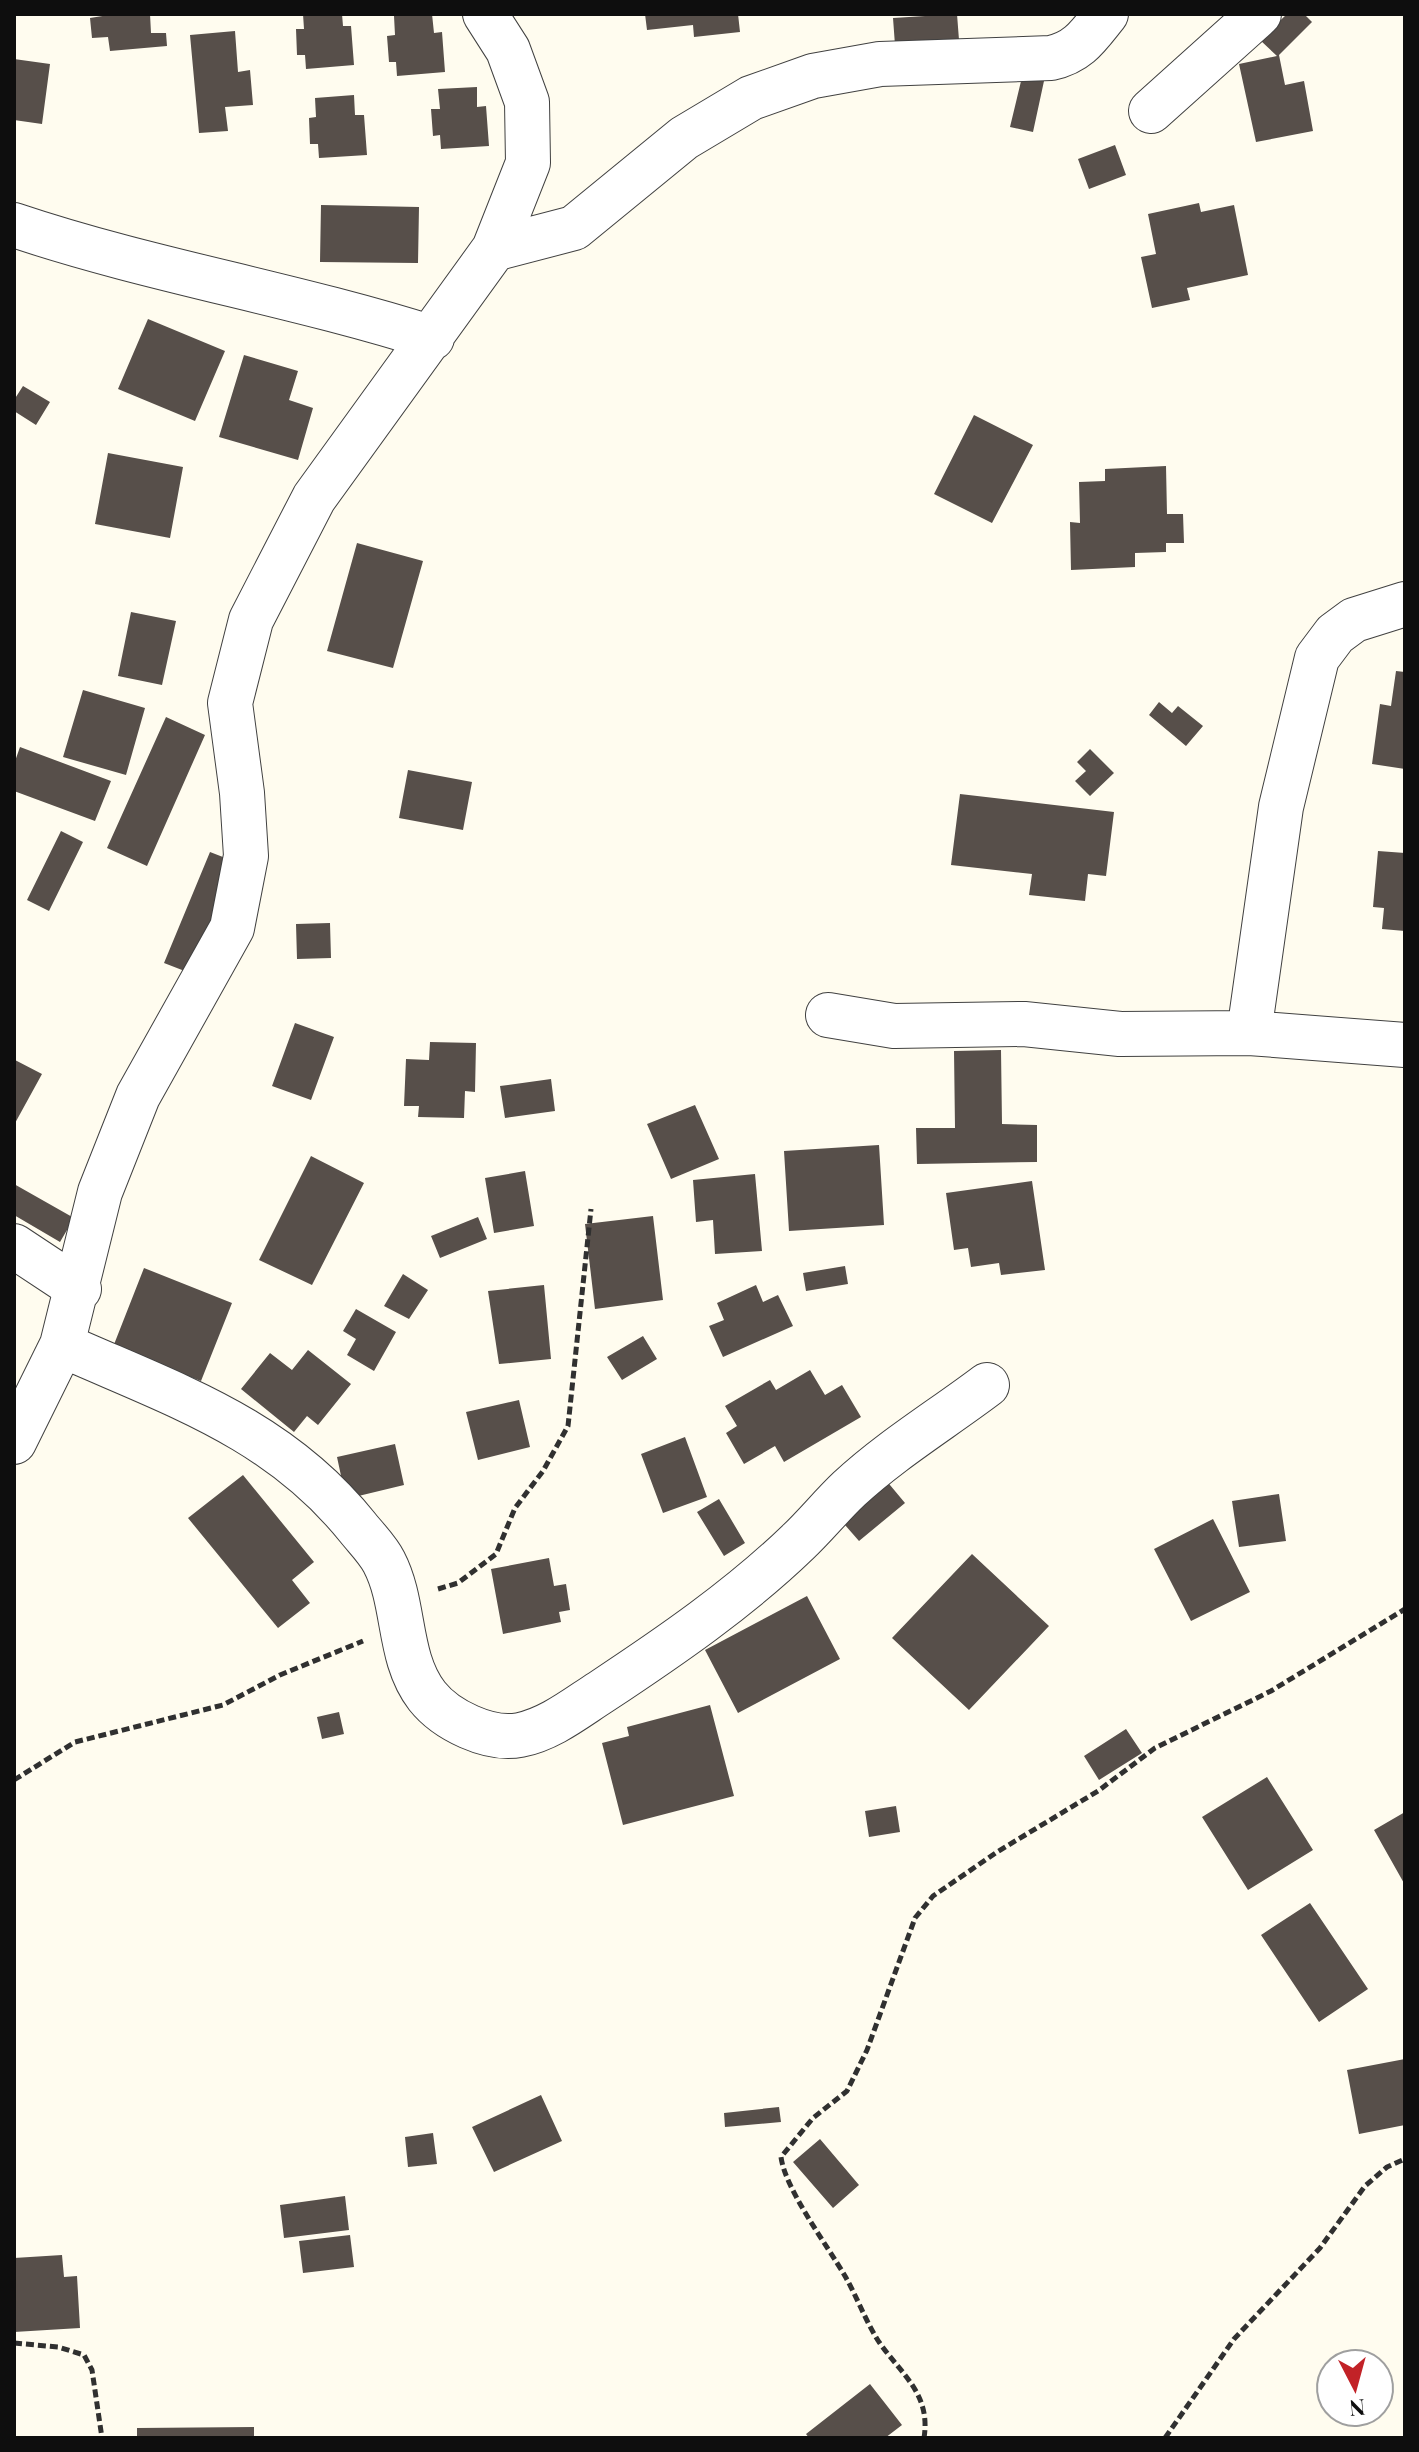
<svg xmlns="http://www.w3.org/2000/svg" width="1419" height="2452" font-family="'Playfair Display',serif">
  <rect width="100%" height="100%" fill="#fffcef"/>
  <path fill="#574f4a" d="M115 14H150L151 33H166L167 46 110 51 108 37 92 38 90 18Z
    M303 14H342L343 26H351L354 65 306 69 305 55H297L296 29H304Z
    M432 14 434 33 442 32 445 72 397 76 396 62H389L387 36 395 35 394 16Z
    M645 14H738L740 32 694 37 693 25 647 30Z
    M957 14 959 40 895 45 893 18Z
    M1287 14H1304L1312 22 1279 55 1285 85 1304 81 1313 131 1256 142 1239 64 1277 56 1260 40Z
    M235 31 238 72 250 70 253 105 225 107 228 131 199 133 190 35Z
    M14 59 50 64 42 124 14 120Z
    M1022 77 1044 81 1033 132 1010 127Z
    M477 87V107L486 106 489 146 441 149 440 135 433 136 431 109H440L438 89Z
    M354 95 355 115H364L367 155 319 158 318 144H310L309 118 316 117 315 98Z
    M1115 145 1126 175 1089 189 1078 159Z
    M1199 203 1201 212 1234 205 1248 275 1187 288 1190 300 1152 308 1141 257 1156 254 1148 214Z
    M321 205 419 207 418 263 320 262Z
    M148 319 225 351 195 421 118 389Z
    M244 355 298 371 289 400 313 408 298 460 219 437Z
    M23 386 50 402 36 425 14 411V400Z
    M974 415 1033 445 992 523 934 494Z
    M108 453 183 467 170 538 95 524Z
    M1166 466 1167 514H1183L1184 543H1166V552L1135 553V567L1071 570 1070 522 1080 523 1079 482 1105 481V469Z
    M357 543 423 561 393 668 327 651Z
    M131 612 176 621 162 685 118 676Z
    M1396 671 1405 672V769L1372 764 1380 704 1391 706Z
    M83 690 145 708 126 775 63 757Z
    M1159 702 1172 713 1178 706 1203 726 1186 746 1149 715Z
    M166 717 205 735 147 866 107 848Z
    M20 747 111 781 95 821 14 791V764Z
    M1090 749 1114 773 1090 796 1075 781 1086 771 1077 762Z
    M408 770 472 782 463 830 399 818Z
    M960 794 1114 812 1106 876 1088 874 1085 901 1029 895 1032 874 951 865Z
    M61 831 83 842 49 911 27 900Z
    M1378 851 1405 853V931L1382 929 1384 908 1373 907Z
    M210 852 241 864 195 975 164 963Z
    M330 923 331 958 297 959 296 924Z
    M295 1023 334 1037 311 1100 272 1086Z
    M430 1042 476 1043 475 1092 465 1091 464 1118 418 1117 419 1106H404L406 1059 429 1060Z
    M1001 1050 1002 1124 1037 1125V1162L917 1164 916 1128H955L954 1051Z
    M15 1060 42 1074 14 1125V1062Z
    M551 1079 555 1111 505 1118 500 1086Z
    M695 1105 719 1159 671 1179 647 1124Z
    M879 1145 884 1225 789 1231 784 1151Z
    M311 1156 364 1183 312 1285 259 1260Z
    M525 1171 534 1226 494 1233 485 1178Z
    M755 1174 762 1251 715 1254 713 1220 696 1222 693 1180Z
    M1032 1181 1045 1270 1001 1275 999 1263 971 1267 968 1248 954 1250 946 1193Z
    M14 1184 74 1218 60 1242 14 1215Z
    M653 1216 663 1300 595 1309 585 1224Z
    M478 1217 487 1239 440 1258 431 1236Z
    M845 1266 848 1284 806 1291 803 1273Z
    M144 1268 232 1303 201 1381 113 1347Z
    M403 1274 428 1290 409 1319 384 1306Z
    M544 1285 551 1359 499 1364 488 1291Z
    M756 1285 763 1302 778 1295 793 1326 723 1357 709 1326 724 1320 717 1303Z
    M356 1309 396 1332 374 1371 347 1355 356 1339 343 1331Z
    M643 1336 657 1359 622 1380 607 1357Z
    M308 1350 351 1384 318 1425 307 1416 294 1432 241 1389 270 1353 292 1370Z
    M810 1370 825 1395 842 1385 861 1417 784 1462 775 1446 744 1464 726 1433 737 1426 725 1406 770 1380 776 1390Z
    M519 1400 530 1447 478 1460 466 1412Z
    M685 1437 707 1497 663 1513 641 1454Z
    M395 1444 404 1485 346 1499 337 1457Z
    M243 1475 314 1562 292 1580 310 1603 278 1628 188 1518Z
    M885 1479 905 1503 859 1541 838 1517Z
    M1279 1494 1286 1541 1239 1547 1232 1501Z
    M719 1499 745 1543 724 1556 697 1512Z
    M1213 1519 1250 1592 1191 1621 1154 1549Z
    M972 1554 1049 1626 969 1710 892 1638Z
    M549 1558 554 1586 566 1584 570 1610 559 1612 561 1622 503 1634 491 1569Z
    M807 1596 840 1659 738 1713 705 1650Z
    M710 1705 734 1796 623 1825 602 1743 629 1736 627 1727Z
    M339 1712 344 1734 322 1739 317 1717Z
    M1126 1729 1142 1753 1099 1780 1084 1756Z
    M1267 1777 1313 1850 1248 1890 1202 1817Z
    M896 1806 900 1832 869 1837 865 1811Z
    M1405 1812V1885L1374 1830Z
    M1310 1903 1368 1989 1319 2022 1261 1935Z
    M1405 2059V2125L1359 2134 1347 2070Z
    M541 2095 562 2141 494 2172 472 2127Z
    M779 2107 781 2122 725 2127 724 2113Z
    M433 2133 437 2164 408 2167 405 2137Z
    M820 2139 859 2185 833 2208 793 2162Z
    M345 2196 349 2230 284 2238 280 2205Z
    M350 2235 354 2267 303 2273 299 2241Z
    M62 2255 64 2277 77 2276 80 2328 14 2332V2258Z
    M870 2384 902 2425 885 2438H809L806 2434Z
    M254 2427V2438H137V2428Z"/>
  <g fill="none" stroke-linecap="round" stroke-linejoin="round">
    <g stroke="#414141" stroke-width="46">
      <path id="street" d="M1151 111 1259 14
        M14 225C151 271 294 294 432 338
        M494 249 574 228 684 138 751 98 813 76 880 64 1051 58C1079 52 1089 35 1106 14
        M828 1015 894 1026 1024 1024 1120 1034 1249 1033 1405 1045
        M1249 1033 1281 807 1317 658 1335 634 1354 620 1405 604
        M14 1246 79 1289
        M62 1345C174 1395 278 1428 358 1528 366 1538 378 1550 384 1562 406 1604 397 1657 427 1696 446 1720 489 1741 520 1735 550 1729 576 1708 601 1692 669 1647 739 1599 798 1542 816 1525 831 1506 849 1489 891 1450 942 1419 987 1385
        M14 1442 62 1345 100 1192 138 1096 232 928 246 856 242 793 230 703 251 620 314 498 494 249 528 163 527 102 508 50 485 14"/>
    </g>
    <path stroke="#303030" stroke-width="5" stroke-dasharray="8 4" stroke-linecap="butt" d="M438 1589 458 1583 496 1554 515 1508 543 1471 568 1426 591 1209
      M14 1780 75 1742 223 1705 280 1675 363 1641
      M14 2343 58 2347 84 2355 92 2370 102 2438
      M924 2438C931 2394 902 2375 879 2342 866 2322 857 2297 845 2276 827 2245 785 2189 781 2157L813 2118 847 2091 867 2050 915 1918 933 1896 997 1852 1098 1791 1155 1748 1271 1691 1405 1609
      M1165 2438 1234 2339 1320 2248 1365 2186 1387 2167 1405 2159"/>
    <use href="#street" stroke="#fff" stroke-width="44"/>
  </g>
  <rect width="1419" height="2452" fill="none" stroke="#0e0e0e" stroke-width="32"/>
  <g transform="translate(1355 2388) rotate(174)"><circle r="38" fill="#ffffff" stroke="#9f9f9f" stroke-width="2"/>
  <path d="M0-6L14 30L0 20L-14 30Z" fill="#c22227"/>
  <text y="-12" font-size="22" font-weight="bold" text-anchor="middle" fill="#0e0e0e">N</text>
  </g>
</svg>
